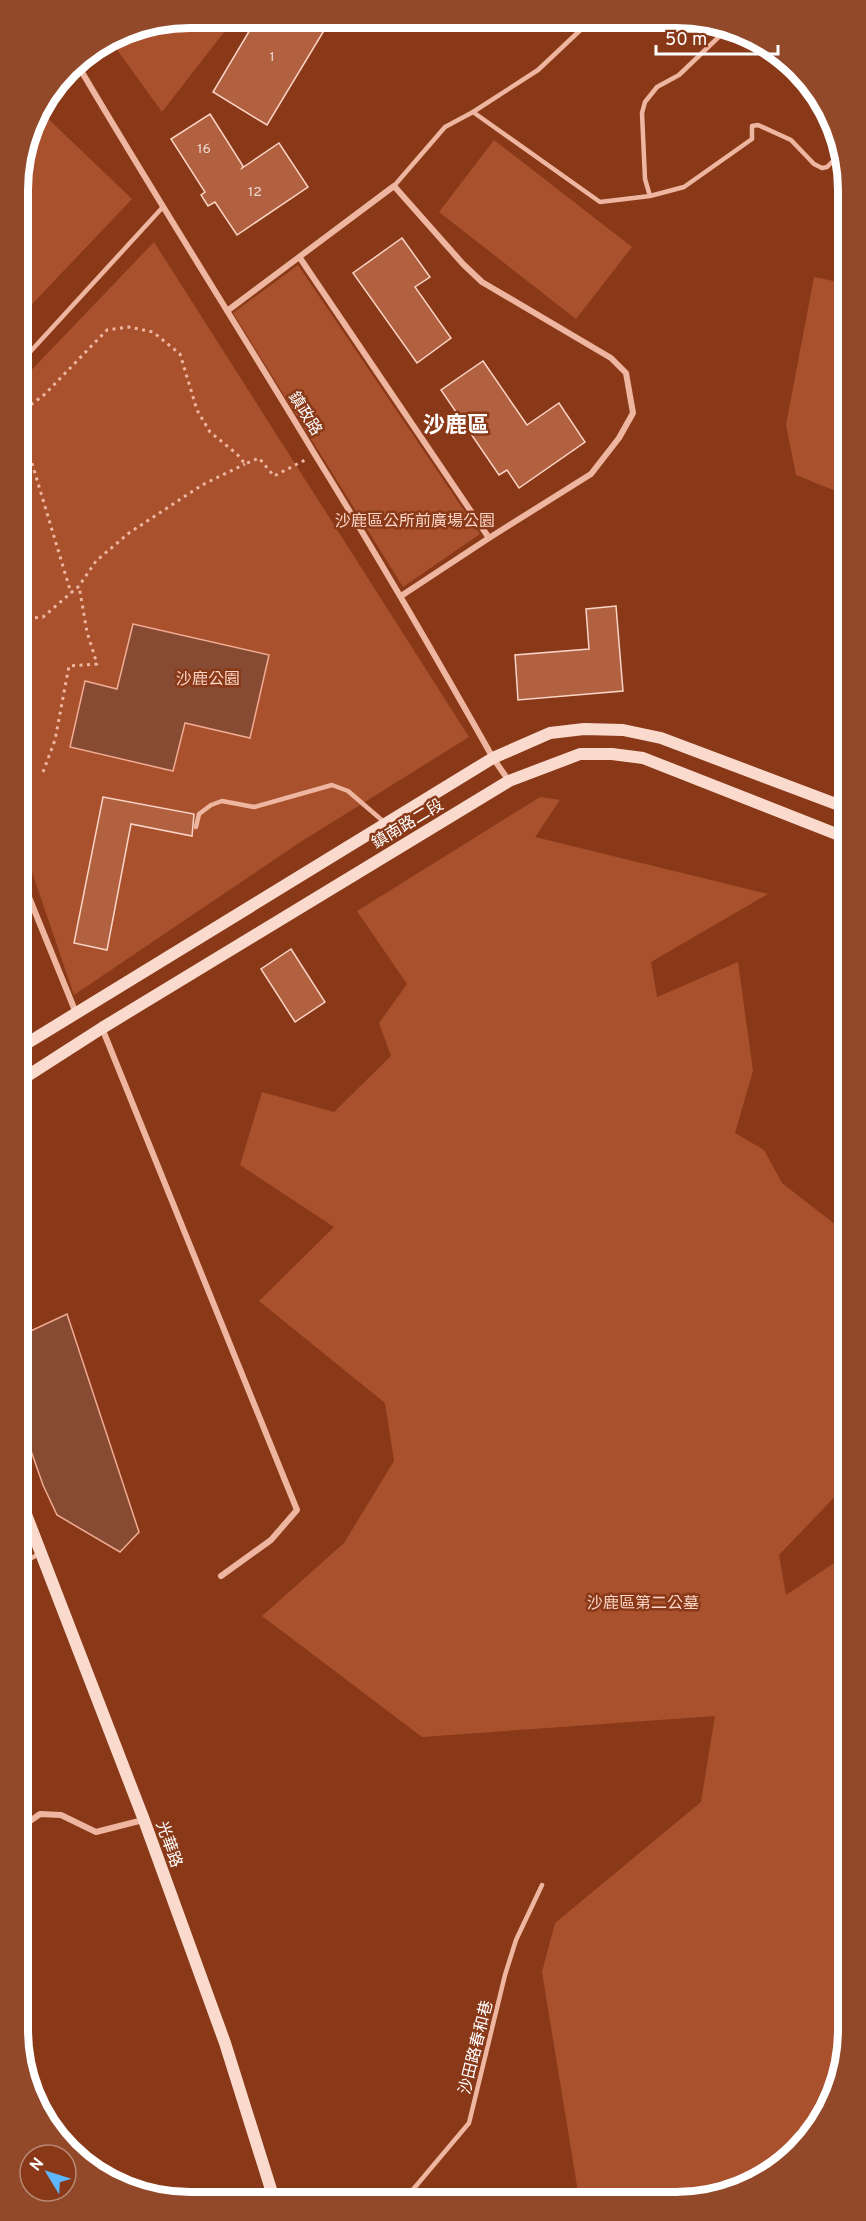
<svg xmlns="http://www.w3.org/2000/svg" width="866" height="2221" font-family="Overpass,'Noto Sans TC',sans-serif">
  <rect width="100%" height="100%" fill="#893918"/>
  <path fill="#a9502d" d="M190 18H235L162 112 110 40 125 31Z
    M39 110 132 199 19 318 18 179 36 114Z
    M494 140 632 247 576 319 439 212Z
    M154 242 469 737 299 843 74 995 20 837 19 383Z
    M298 265 480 534 403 587 233 313Z
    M814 277 843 283V494L796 475 786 425Z
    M540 797 560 800 535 837 768 894 651 962 657 997 738 962 753 1071 735 1133 764 1150 782 1183 845 1232 846 1485 779 1555 786 1595 846 1555 848 2042 812 2136 771 2174 720 2197 579 2198 542 1972 555 1923 701 1802 715 1716 422 1737 262 1616 344 1543 394 1461 385 1403 259 1301 334 1227 240 1165 262 1092 334 1112 391 1056 379 1023 407 984 357 911Z"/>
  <path fill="#864b32" stroke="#f0ab93" stroke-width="1.5" d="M133 624 269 655 250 738 185 723 173 771 70 747 85 681 117 689Z
    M67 1314 139 1532 120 1552 57 1515 43 1485 22 1425V1335Z"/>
  <path fill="#b26140" stroke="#fad4c6" stroke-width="1.5" d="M257 18 331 19 267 125 213 92Z
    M210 114 243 166 242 168 279 143 308 187 237 235 215 202 208 206 201 195 205 192 171 139Z
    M402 238 430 277 415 287 451 338 417 363 353 273Z
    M483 361 527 425 559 403 585 442 519 488 507 470 499 475 441 390Z
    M616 606 623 691 518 700 515 655 589 649 586 609Z
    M103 797 194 814 192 836 131 824 107 950 74 943Z
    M291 949 325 1002 295 1022 261 969Z"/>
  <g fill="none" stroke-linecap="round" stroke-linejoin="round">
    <path stroke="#eeb6a0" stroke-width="3" stroke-dasharray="3 4.5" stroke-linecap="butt" d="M19 414 45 394 107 330 129 327 153 332 180 354 197 410 210 432 237 454 245 464 259 458 274 476 307 459
      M19 420 71 593
      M20 619 43 617 79 586 96 561 129 533 202 485 245 464
      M43 772 55 740 69 666 97 664 87 632 79 586"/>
    <path stroke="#eeb6a0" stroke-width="4.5" d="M473 112 600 202 650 196 684 187 752 139V126L758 125 791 140 814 164 822 168 827 167 842 152
      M394 186 445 127 473 112 538 70 590 21
      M650 196 645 179 642 113 645 102 657 87 679 75 726 30
      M19 364 162 208
      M196 827 199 814 211 805 222 801 254 807 332 785 348 791 384 822
      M22 1563 39 1554
      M405 2199 469 2123 505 1975 516 1940 542 1885"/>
    <path stroke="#eeb6a0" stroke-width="6" d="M76 62C153 193 235 322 314 453 376 553 435 655 493 758L509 781
      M227 311 394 186 463 264 482 282 611 358 626 373 633 413 619 438 591 474 489 538 300 258
      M401 596 489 538
      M20 875 76 1013
      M102 1028 297 1510 271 1540 221 1576
      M23 1826 40 1814 61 1815 96 1832 143 1820"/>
    <path stroke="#fadacd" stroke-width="12" d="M21 1047 493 758 550 733 584 729 623 730 661 738 844 807
      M21 1080 102 1028 509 781 580 754H612L643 758 844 837
      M22 1504 144 1820 225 2043 274 2199"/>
  </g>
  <g text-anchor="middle" stroke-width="5" stroke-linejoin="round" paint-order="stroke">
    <g font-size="14" fill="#ecd8cf">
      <text x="272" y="61">1</text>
      <text x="204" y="153">16</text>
      <text x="255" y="196">12</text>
    </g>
    <g font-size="16" fill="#fff" stroke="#893918">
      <text transform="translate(306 413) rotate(58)" y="6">鎮政路</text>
      <text transform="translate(407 823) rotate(-31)" y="6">鎮南路二段</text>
      <text transform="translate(170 1844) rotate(70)" y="6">光華路</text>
      <text transform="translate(475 2047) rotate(-76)" y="6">沙田路春和巷</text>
    </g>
    <g font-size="16" fill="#fad4c6" stroke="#893918">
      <text x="415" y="526">沙鹿區公所前廣場公園</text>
      <text x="208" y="684">沙鹿公園</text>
      <text x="643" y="1608">沙鹿區第二公墓</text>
    </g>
    <g font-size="22" font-weight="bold" fill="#fff" stroke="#893918">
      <text x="456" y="432">沙鹿區</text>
    </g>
  </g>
  <path d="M0 0H866V2221H0ZM190 28H676A162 162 0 0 1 838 190V2030A162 162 0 0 1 676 2192H190A162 162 0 0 1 28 2030V190A162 162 0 0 1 190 28Z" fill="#92492a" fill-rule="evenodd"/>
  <path fill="none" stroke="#fff" stroke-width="8" d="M190 28H676A162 162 0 0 1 838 190V2030A162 162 0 0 1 676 2192H190A162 162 0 0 1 28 2030V190A162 162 0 0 1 190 28Z"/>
  <g transform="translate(48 2173) rotate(308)"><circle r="28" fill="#893918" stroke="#b88874" stroke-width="1.5"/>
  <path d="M0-4.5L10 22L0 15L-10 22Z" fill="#5db8ff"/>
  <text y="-9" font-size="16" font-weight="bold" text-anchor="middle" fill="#ffffff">N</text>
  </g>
  <path d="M656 45v9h122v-9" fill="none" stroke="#ffffff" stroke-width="3"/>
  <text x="665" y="45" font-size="18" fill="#ffffff" stroke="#893918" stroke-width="4.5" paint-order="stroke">50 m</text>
</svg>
